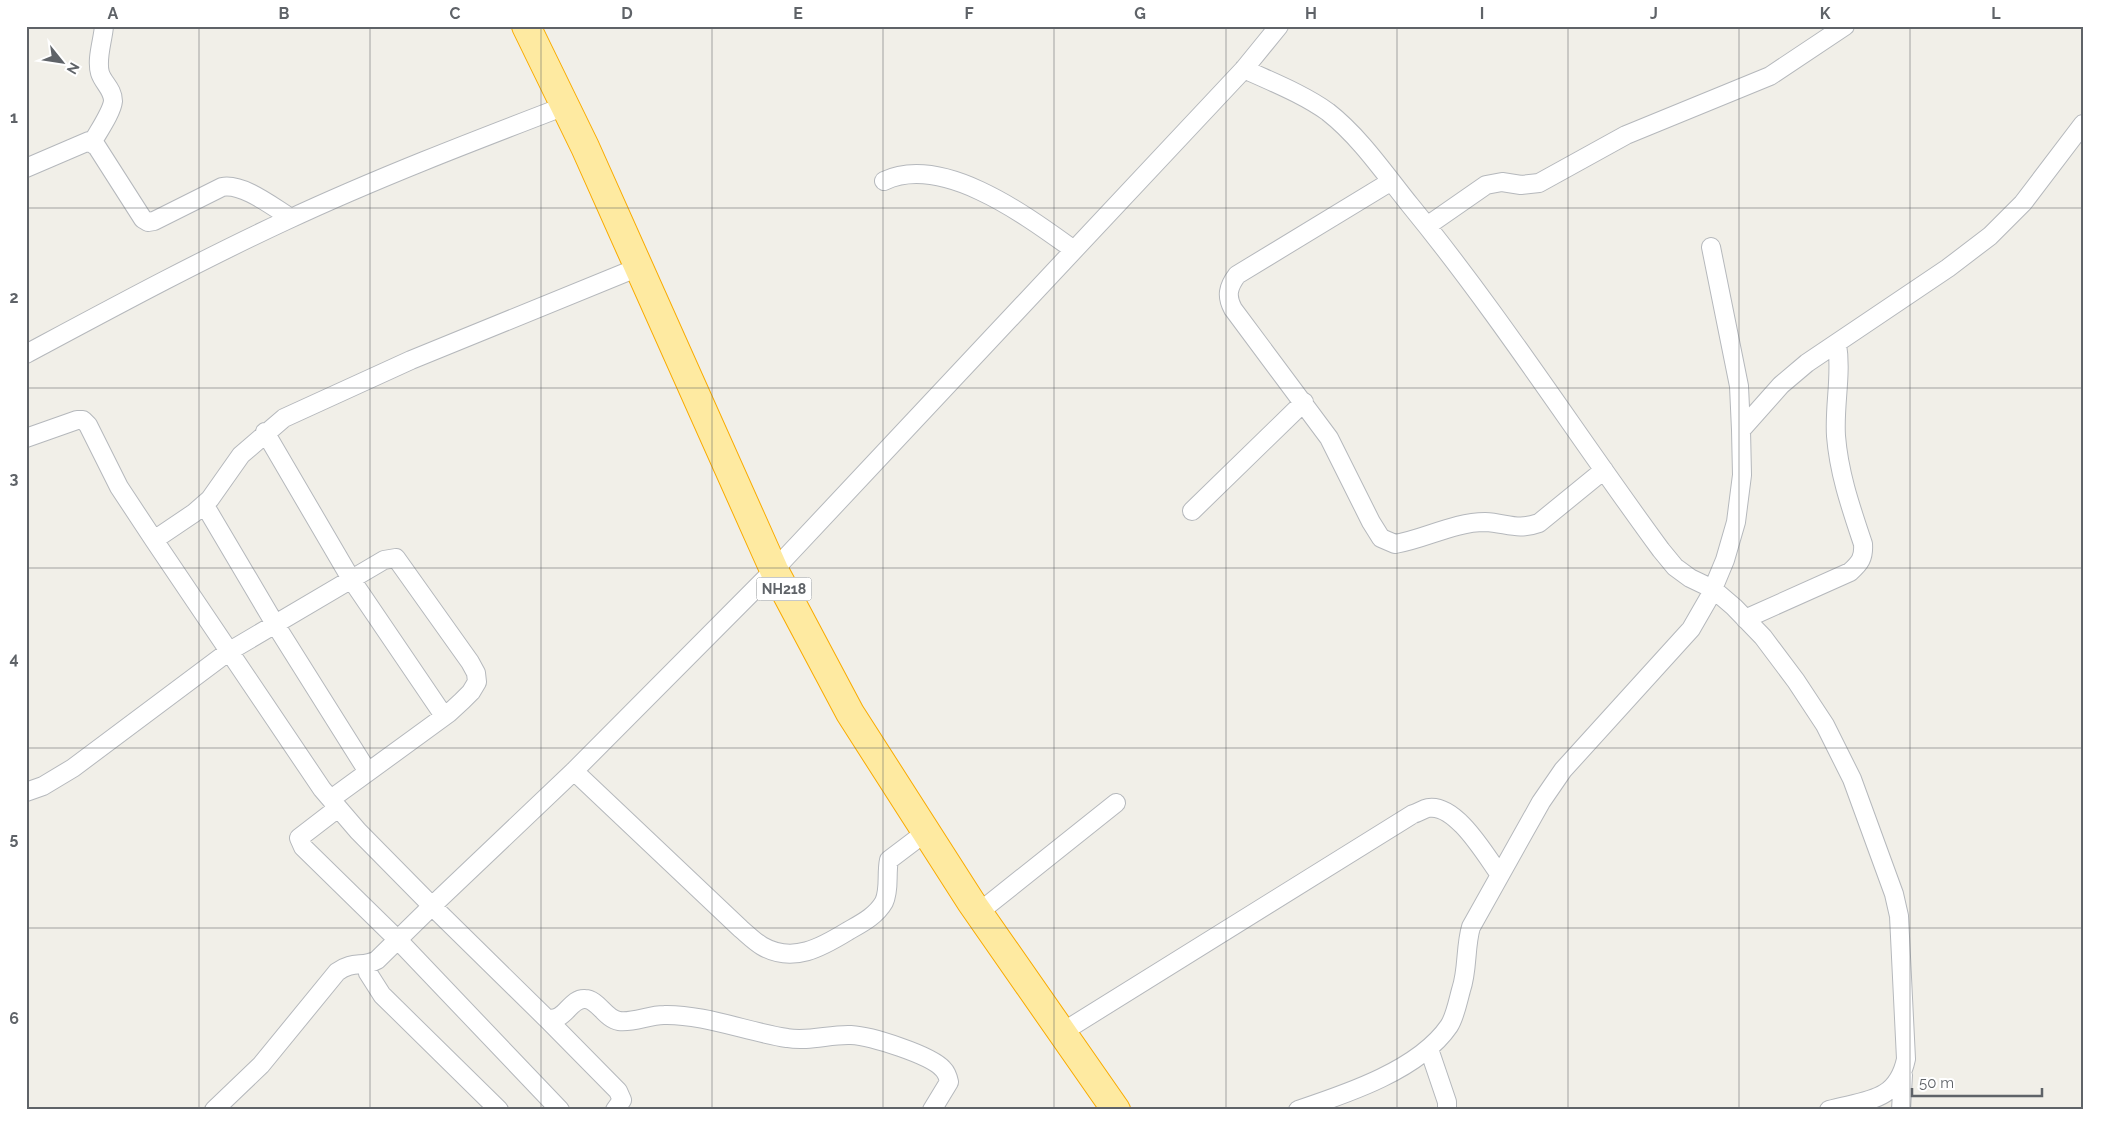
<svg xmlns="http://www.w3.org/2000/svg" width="2109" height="1136" font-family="Raleway,sans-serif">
  <rect width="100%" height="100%" fill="#f1efe8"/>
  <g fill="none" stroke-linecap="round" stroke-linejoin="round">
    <g stroke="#b5b8bc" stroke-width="20">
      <path id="minor" d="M1244 69C1272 82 1303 94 1328 112 1360 137 1385 174 1410 205 1500 315 1577 436 1661 550L1675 567 1690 578 1713 589 1734 607 1763 637 1796 681 1825 725 1852 779 1894 894 1899 916 1906 1059C1897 1102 1866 1100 1829 1110
        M92 143C98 132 112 112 113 101 113 89 103 83 100 73 96 59 103 40 104 26
        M26 168 89 141 97 147 143 219 148 222 154 221 222 187C243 183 273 207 291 218
        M884 181C943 153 1028 217 1074 250
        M1390 182 1237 275C1228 287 1226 296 1233 309L1329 438 1371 522 1381 538 1395 544C1425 539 1454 522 1485 522 1507 523 1517 531 1539 523L1604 470
        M1427 226 1486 185 1502 182 1521 185 1539 183 1626 135 1770 76 1845 26
        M26 354C112 308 197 262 285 221 377 178 471 142 565 106
        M1741 430 1781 385 1807 363 1948 268 1990 236 2023 203 2083 124
        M265 432 351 579 444 716
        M26 438 77 420H83L88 425 119 487 154 540 322 789 358 831 432 906 574 771 774 570 1244 69 1279 26
        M204 504 275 624 368 772
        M1192 511 1304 402
        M154 540 194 513 210 499 241 455 284 418 411 360 639 267
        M1745 619 1850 572C1860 563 1864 558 1863 544 1851 508 1839 474 1836 436 1834 405 1842 374 1837 344
        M574 771 741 929C748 935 755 942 762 946 793 964 822 947 848 931 862 923 876 916 884 902 890 889 886 874 889 860L926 832
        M26 792 43 786 73 768 228 652 384 560 396 558 470 662 476 673 477 682 471 692 462 701 449 713 331 799
        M338 808 299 838 303 847 398 940 560 1110
        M978 913 1116 803
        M366 964 368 973 382 995 499 1110
        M546 1018 618 1091 622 1100 615 1110
        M1061 1033 1413 814C1418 813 1423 809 1428 808 1456 803 1486 856 1500 875
        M1429 1049 1447 1102V1110
        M214 1110 261 1065 337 972C353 960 363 968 377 960L432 906 546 1018C566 1023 569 998 585 999 598 999 605 1019 619 1021 633 1023 649 1015 664 1015 703 1014 748 1032 787 1038 809 1042 830 1034 851 1035 871 1036 931 1055 943 1069 947 1073 948 1077 949 1082L932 1110
        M1298 1110C1346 1094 1419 1070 1449 1026 1455 1017 1458 1001 1461 990 1468 970 1465 947 1471 927L1541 802 1563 770 1691 629 1710 596 1725 560 1736 522 1742 475 1741 430 1739 386 1711 247
        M1901 1110 1903 1075"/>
    </g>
    <g stroke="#f9ab00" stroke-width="30">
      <path id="trunk" d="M526 26 585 147 774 570 850 713 971 902 1116 1110"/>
    </g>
    <use href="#minor" stroke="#fff" stroke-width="18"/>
    <use href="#trunk" stroke="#feeaa1" stroke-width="28"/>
  </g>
  <path fill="none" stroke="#5f6368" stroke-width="1" stroke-opacity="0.55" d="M199 26V1110M370 26V1110M541 26V1110M712 26V1110M883 26V1110M1054 26V1110M1226 26V1110M1397 26V1110M1568 26V1110M1739 26V1110M1910 26V1110M26 208H2083M26 388H2083M26 568H2083M26 748H2083M26 928H2083"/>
  <g text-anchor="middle" stroke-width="5" stroke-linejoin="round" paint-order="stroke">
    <rect fill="#fff" stroke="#8f9295" stroke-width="1" x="756.5" y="577.5" width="55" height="23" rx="4"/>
    <g font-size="14" font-weight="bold" fill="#5f6368">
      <text x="784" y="594">NH218</text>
    </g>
  </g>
  <rect width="2109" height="1136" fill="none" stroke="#ffffff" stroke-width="55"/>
  <g transform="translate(62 62) rotate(120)" stroke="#ffffff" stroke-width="4" paint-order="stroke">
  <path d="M0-4L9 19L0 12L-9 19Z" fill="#5f6368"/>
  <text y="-8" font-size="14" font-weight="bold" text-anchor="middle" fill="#5f6368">N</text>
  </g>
  <path d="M1912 1088v8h130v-8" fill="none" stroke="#5f6368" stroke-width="2.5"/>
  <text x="1919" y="1088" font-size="15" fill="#5f6368" stroke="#ffffff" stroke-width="4" paint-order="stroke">50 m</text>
  <rect x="28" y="28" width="2054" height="1080" fill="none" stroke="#5f6368" stroke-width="2"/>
  <g font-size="16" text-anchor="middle" font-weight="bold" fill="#5f6368">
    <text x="113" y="19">A</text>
    <text x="284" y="19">B</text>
    <text x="455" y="19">C</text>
    <text x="627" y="19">D</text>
    <text x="798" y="19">E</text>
    <text x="969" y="19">F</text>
    <text x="1140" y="19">G</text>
    <text x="1311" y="19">H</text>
    <text x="1482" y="19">I</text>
    <text x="1654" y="19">J</text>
    <text x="1825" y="19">K</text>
    <text x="1996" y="19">L</text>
    <text x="14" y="123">1</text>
    <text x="14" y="303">2</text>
    <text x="14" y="484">3</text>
    <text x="14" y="664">4</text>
    <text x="14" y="844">5</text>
    <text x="14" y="1024">6</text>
  </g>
</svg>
